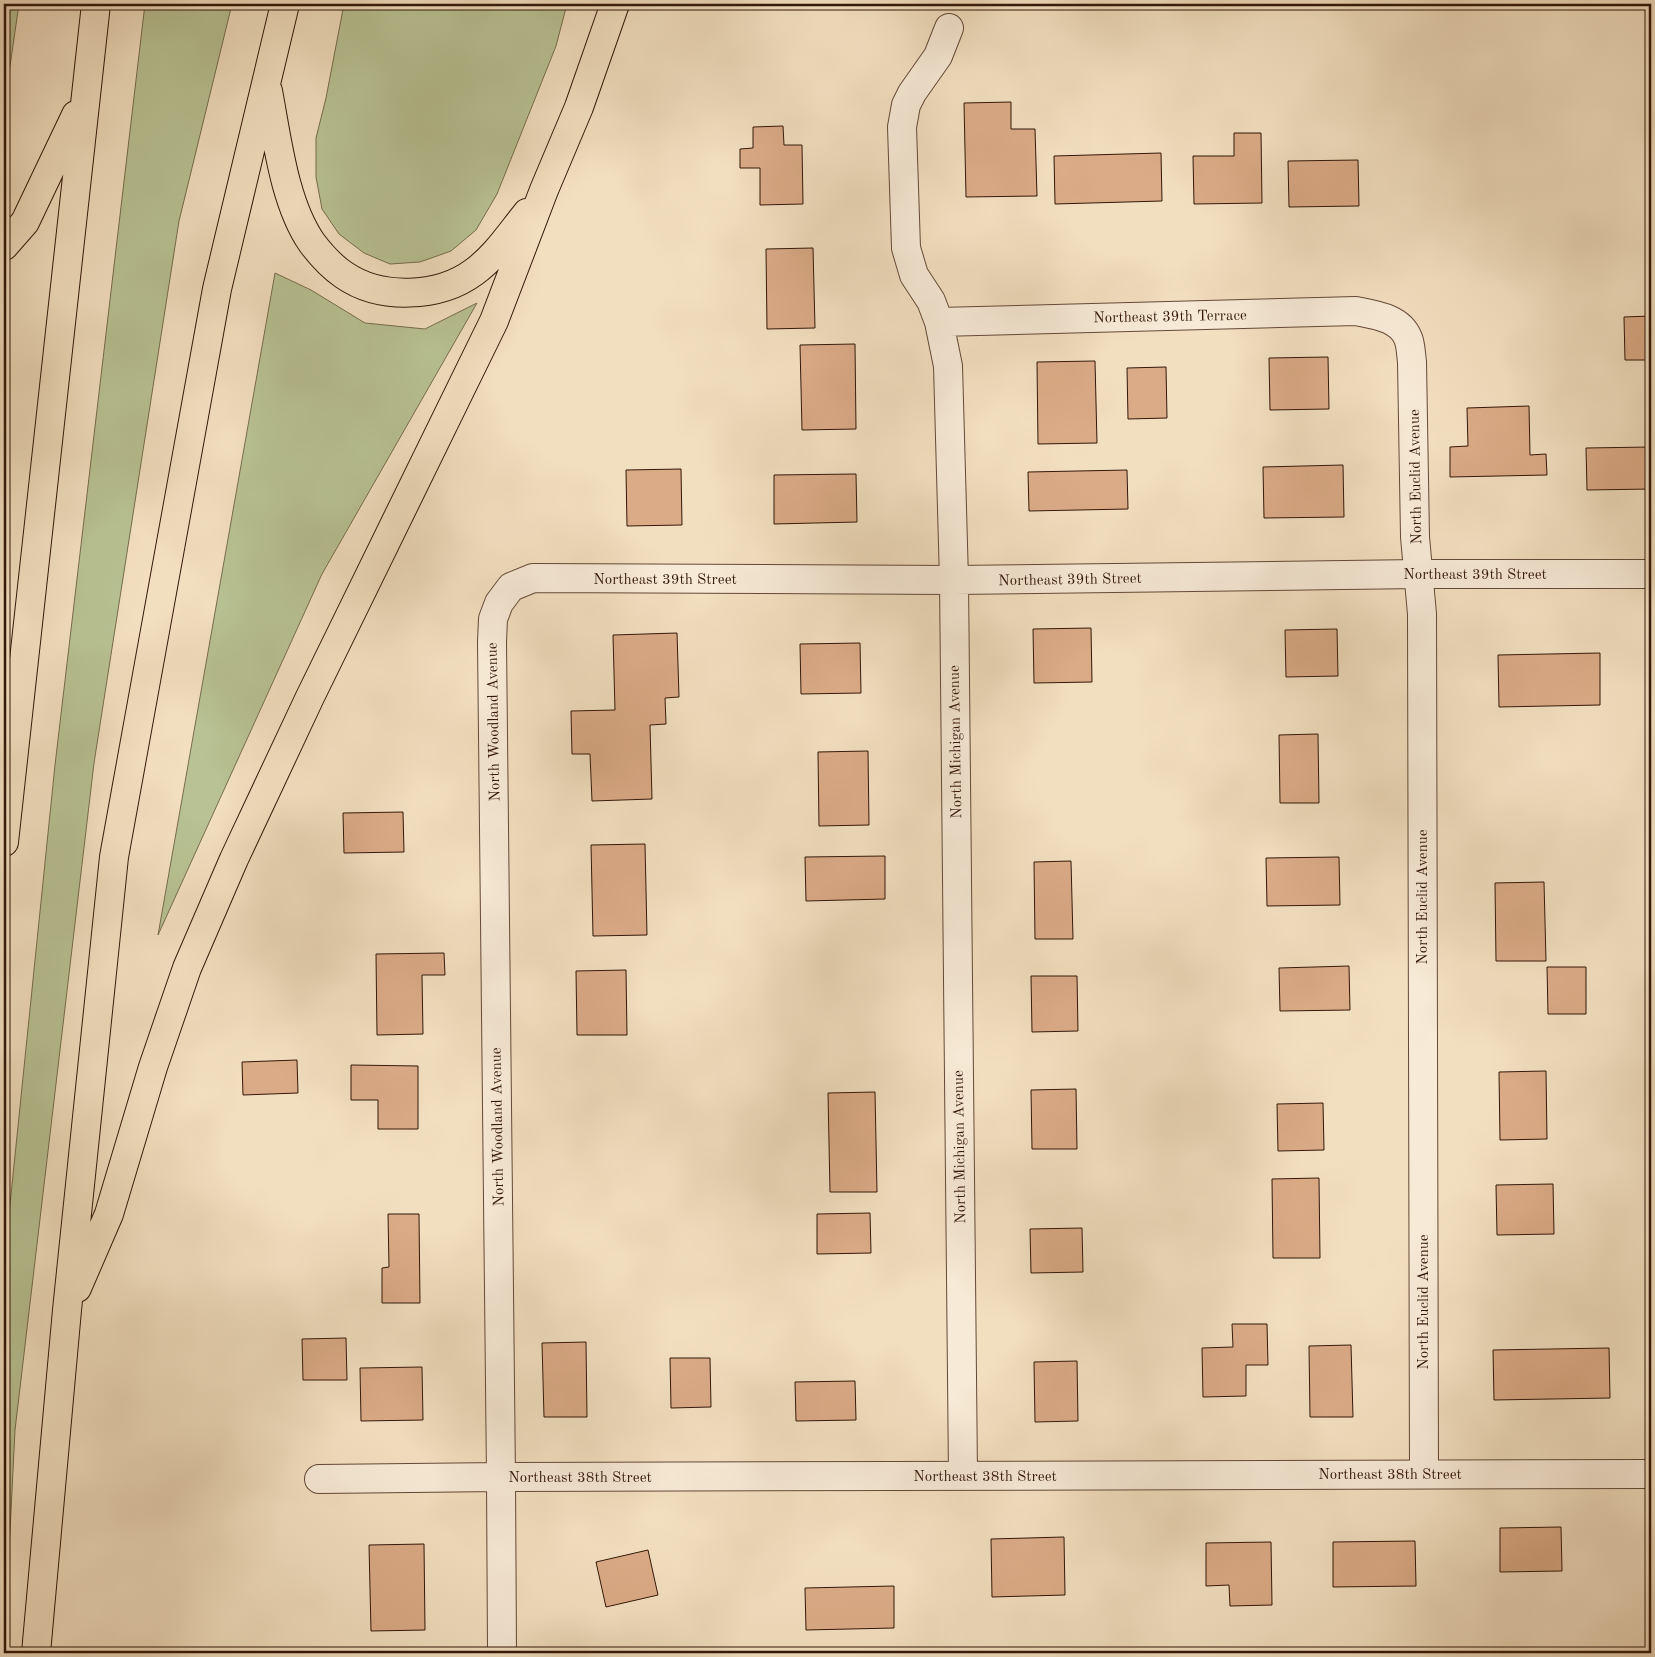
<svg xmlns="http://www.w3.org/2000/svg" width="1655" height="1657" font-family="'Old Standard TT',serif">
  <rect width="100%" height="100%" fill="#f2dfc0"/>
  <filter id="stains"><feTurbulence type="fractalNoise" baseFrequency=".004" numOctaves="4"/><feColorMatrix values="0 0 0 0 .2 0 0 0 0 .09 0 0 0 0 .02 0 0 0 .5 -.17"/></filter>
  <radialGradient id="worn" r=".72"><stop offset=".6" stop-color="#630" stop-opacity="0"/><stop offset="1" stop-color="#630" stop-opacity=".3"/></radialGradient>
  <path fill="#b8c294" stroke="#766c4e" d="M4 4H19L10 66 4 98Z
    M145 4H232L179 221 94 763 15 1430 4 1653V1263L55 765Z
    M344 4H567L556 46 497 194 476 230 451 251 420 262 390 264 364 253 339 234 322 209 316 177V138L326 98Z
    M275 273 311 290 365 323 425 329 477 303 322 574 158 935Z"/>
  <path fill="#dbab87" stroke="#331709" d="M1011 102V129H1035L1037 196 966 197 964 103Z
    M783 126 784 145H802L803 204 760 205V168H740V149L753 148V127Z
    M1234 133H1261L1262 203 1194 204 1193 156H1234Z
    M1161 153 1162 201 1055 204 1054 156Z
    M1358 160 1359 206 1289 207 1288 161Z
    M813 248 815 328 767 329 766 249Z
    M1651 316V360H1625L1624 317Z
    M855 344 856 429 802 430 800 345Z
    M1328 357 1329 409 1270 410 1269 358Z
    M1095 361 1097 443 1038 444 1037 362Z
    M1166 367 1167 418 1128 419 1127 368Z
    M1529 406 1530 455 1546 454 1547 475 1450 477V447L1468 446 1467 408Z
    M1651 447V489L1587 490 1586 448Z
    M1343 465 1344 517 1264 518 1263 467Z
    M681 469 682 525 627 526 626 470Z
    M1127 470 1128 509 1029 511 1028 472Z
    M856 474 857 522 774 524V475Z
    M1091 628 1092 682 1034 683 1033 629Z
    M1337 629 1338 676 1286 677 1285 630Z
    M677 633 679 697 665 698 666 724 650 725 652 799 592 801 590 754H572L571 711 615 710 613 635Z
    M860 643 861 693 801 694 800 644Z
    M1600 653V705L1499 707 1498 655Z
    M1318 734 1319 803H1280L1279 735Z
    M868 751 869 825 819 826 818 752Z
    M403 812 404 852 344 853 343 813Z
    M645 844 647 935 593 936 591 845Z
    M885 856V899L806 901 805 857Z
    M1339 857 1340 905 1267 906 1266 858Z
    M1071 861 1073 939H1035L1034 862Z
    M1544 882 1546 961H1496L1495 883Z
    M444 953 445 975H422L423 1034 377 1035 376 954Z
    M1349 966 1350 1010 1280 1011 1279 968Z
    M1547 967H1586V1014H1548Z
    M626 970 627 1035H577L576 971Z
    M1031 976H1077L1078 1031 1032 1032Z
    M297 1060 298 1093 243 1095 242 1062Z
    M351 1065 418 1066V1129H378V1100H351Z
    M1546 1071 1547 1139 1500 1140 1499 1072Z
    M1076 1089 1077 1149H1032L1031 1090Z
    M875 1092 877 1192H830L828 1093Z
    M1323 1103 1324 1150 1278 1151 1277 1104Z
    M1319 1178 1320 1258H1273L1272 1179Z
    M1553 1184 1554 1234 1497 1235 1496 1185Z
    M870 1213 871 1253 817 1254V1214Z
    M388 1214H419L420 1303H382V1268L389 1267Z
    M1082 1228 1083 1272 1031 1273 1030 1229Z
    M1232 1324H1267L1268 1365H1246V1396L1203 1397 1202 1348 1233 1347Z
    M346 1338 347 1380H303L302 1339Z
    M586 1342 587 1417H544L542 1343Z
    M1351 1345 1353 1417H1310L1309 1346Z
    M1609 1348 1610 1398 1494 1400 1493 1350Z
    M670 1358H710L711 1407 671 1408Z
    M1077 1361 1078 1421 1035 1422 1034 1362Z
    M422 1367 423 1420 361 1421 360 1368Z
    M855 1381 856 1420 796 1421 795 1382Z
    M1561 1527 1562 1571 1500 1572V1528Z
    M1064 1537 1065 1595 992 1597 991 1539Z
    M1415 1541 1416 1586 1333 1587V1542Z
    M1271 1542 1272 1605 1230 1606 1229 1585 1206 1586V1543Z
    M424 1544 425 1630 371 1631 369 1545Z
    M648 1550 658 1595 606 1607 596 1562Z
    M894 1586V1628L806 1630 805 1588Z"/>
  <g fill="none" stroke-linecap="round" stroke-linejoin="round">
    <g stroke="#634937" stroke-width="30">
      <path id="minor" d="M949 28 938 56 912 93 906 105 902 127 906 248 914 275 931 301 939 322 948 366 954 580 963 1476
        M939 322 1356 311C1376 315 1400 318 1408 338 1411 345 1411 355 1412 362L1415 537 1422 614 1424 1474
        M319 1479 501 1477 1651 1474
        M502 1653 501 1477 492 642 493 619 499 603 511 587 533 578 954 580 1419 574H1651"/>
    </g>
    <g stroke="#331709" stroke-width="30">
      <path id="highway" d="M268 91C277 138 284 203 312 243 321 255 332 267 344 275 380 300 439 298 474 272 495 257 510 234 527 213
        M4 246 25 222 76 115
        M4 842 96 4
        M77 1288 109 1214 153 1067 187 968 234 859 310 697 494 321 544 190 579 107 615 4
        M36 1653 67 1310 114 857 217 289 285 4"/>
    </g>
    <use href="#minor" stroke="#f7ead6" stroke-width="28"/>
    <use href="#highway" stroke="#f2dfc0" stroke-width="28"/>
  </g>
  <g text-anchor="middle" stroke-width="4.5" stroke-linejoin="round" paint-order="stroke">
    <g font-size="15" fill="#331709" stroke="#f7ead6">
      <text transform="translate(1170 316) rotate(-1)" y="5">Northeast 39th Terrace</text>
      <text transform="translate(1415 477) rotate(-91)" y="5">North Euclid Avenue</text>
      <text x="1475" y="579">Northeast 39th Street</text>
      <text x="665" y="584">Northeast 39th Street</text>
      <text transform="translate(1070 579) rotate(-1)" y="5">Northeast 39th Street</text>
      <text transform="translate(493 722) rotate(-91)" y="5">North Woodland Avenue</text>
      <text transform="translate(955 742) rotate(-91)" y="5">North Michigan Avenue</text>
      <text transform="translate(1422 897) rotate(-90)" y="5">North Euclid Avenue</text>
      <text transform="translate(497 1127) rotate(-91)" y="5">North Woodland Avenue</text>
      <text transform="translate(959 1147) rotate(-91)" y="5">North Michigan Avenue</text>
      <text transform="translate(1423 1302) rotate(-90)" y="5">North Euclid Avenue</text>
      <text x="1390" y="1479">Northeast 38th Street</text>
      <text x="985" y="1481">Northeast 38th Street</text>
      <text x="580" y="1482">Northeast 38th Street</text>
    </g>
  </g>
  <rect width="1655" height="1657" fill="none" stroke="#f2dfc0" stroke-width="20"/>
  <rect x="5" y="5" width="1645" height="1647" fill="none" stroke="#331709" stroke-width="2.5"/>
  <rect x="10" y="10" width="1635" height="1637" fill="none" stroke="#331709"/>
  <rect width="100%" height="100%" filter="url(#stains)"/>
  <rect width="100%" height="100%" fill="url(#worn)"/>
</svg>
